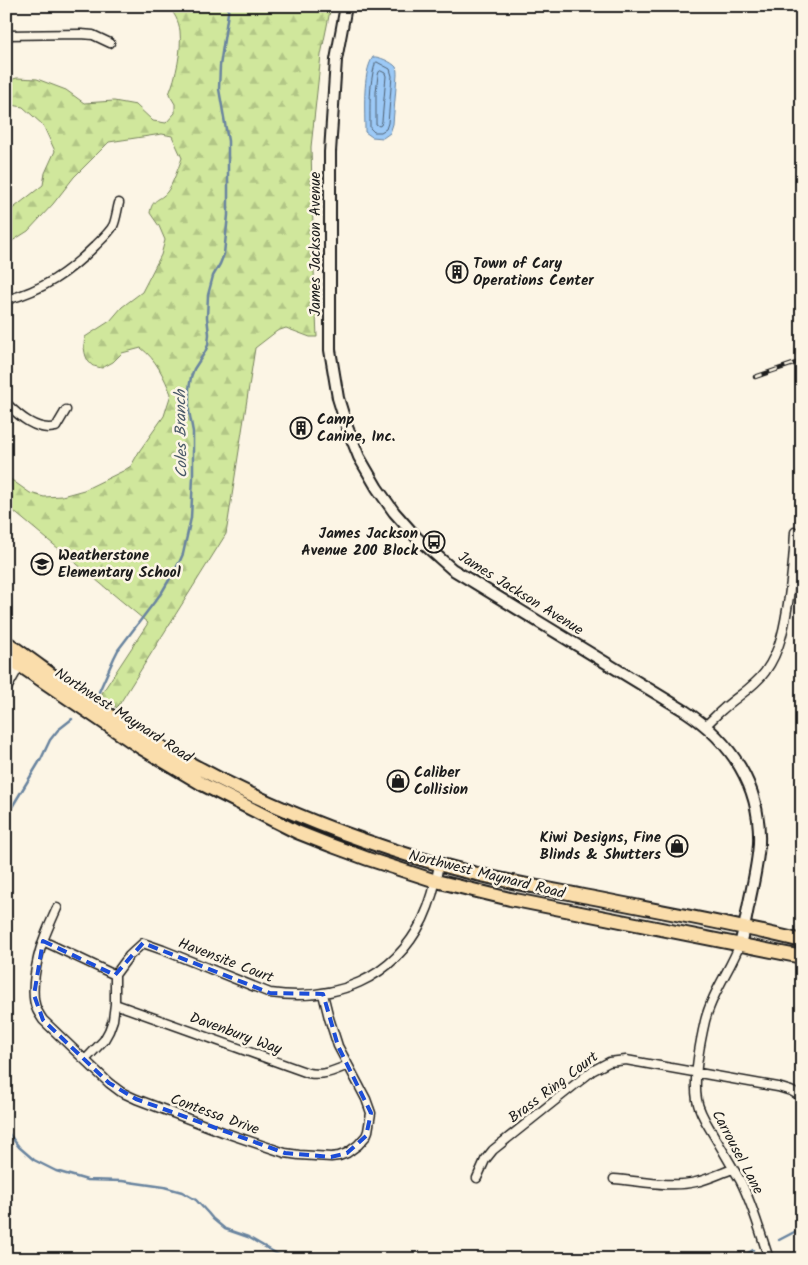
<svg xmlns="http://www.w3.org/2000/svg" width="808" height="1265" font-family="Kalam,sans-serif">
  <defs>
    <pattern id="forest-firs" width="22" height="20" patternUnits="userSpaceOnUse" patternTransform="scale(1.25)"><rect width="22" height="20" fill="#d0e79c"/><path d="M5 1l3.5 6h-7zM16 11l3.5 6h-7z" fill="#b2c686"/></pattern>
  </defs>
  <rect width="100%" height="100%" fill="#fcf5e5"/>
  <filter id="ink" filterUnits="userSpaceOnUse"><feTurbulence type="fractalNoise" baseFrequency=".02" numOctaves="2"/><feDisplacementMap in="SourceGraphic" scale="10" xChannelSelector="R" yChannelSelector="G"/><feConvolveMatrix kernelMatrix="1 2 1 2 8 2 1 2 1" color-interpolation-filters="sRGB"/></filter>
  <g filter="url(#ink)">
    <path fill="url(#forest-firs)" stroke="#76825c" d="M168 6H331L321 55 311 147 314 270 317 337H310L286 328 277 331 255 348 226 534 117 708 100 696 148 623 6 505V476L30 493 44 497 62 496 84 490 123 471 131 466 140 450 164 416 171 394C164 377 156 359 141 348L122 353 113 362 102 368C101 368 94 366 93 366 84 360 83 346 85 337L110 321 122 307 142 292 161 255 165 240 159 226 150 213C152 198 160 201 167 192 172 186 179 166 182 158L172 136 162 134 109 142 74 177 53 204 28 231 9 243 6 241V214L43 185 45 173 55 151 43 125 23 107 6 104V81L17 78 37 79 66 90 84 103 114 101 136 105 153 121 166 123 175 113V104L169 94C176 77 182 50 180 31 179 21 174 13 168 6Z"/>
    <path fill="#9cc9f6" stroke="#69849f" d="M373 57C378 56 392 62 396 67 397 69 397 73 397 75L393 124 390 133 383 138 372 137 365 132C365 112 362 73 373 57Z"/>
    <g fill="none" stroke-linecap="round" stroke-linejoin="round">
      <path stroke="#4f6173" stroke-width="1" d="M377 62 390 69 392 76 388 123 386 129 381 132H374L370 128C370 106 369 85 375 64Z
        M381 71 385 73 386 76 382 121 381 125 379 126 376 124V92L378 75 379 72Z"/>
      <path stroke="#69849f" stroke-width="2.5" d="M98 694 114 658 118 650 162 592 179 563 183 554 191 518 193 477V432L189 411V389L191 377 194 369 205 352 208 345 209 334 207 317 208 295 213 276 220 264 224 254 228 215V141L219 89 220 66 229 6
        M6 817 41 759 50 740 58 730 72 719
        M6 1130 19 1147 34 1160 56 1171 87 1180 122 1181 164 1187 182 1192 196 1200 208 1213 213 1219 225 1229 248 1237 279 1255 294 1259
        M779 1240 802 1228
        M738 1259 753 1250"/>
      <g stroke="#1c1c1c" stroke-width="11">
        <path id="minor" d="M6 35 81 34 93 35 110 43
          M6 300C43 290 68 273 95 246 101 240 109 233 113 226 116 220 117 210 119 203
          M6 403C19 416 37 432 56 427L66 410
          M6 690 20 665
          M705 726C711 721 716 715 722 710 736 697 753 688 765 672 781 650 785 624 789 597 792 575 794 554 795 532
          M57 908C52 919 47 930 43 941 37 958 29 993 37 1010 39 1014 41 1017 43 1020L109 1083 121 1092 136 1099 223 1132 285 1153 299 1155 331 1157 339 1156 347 1153 358 1145 366 1136 368 1131 371 1113 366 1099 338 1046 329 1018 323 994
          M43 941 115 975
          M740 944C730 970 712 993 705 1021 700 1043 693 1077 697 1100 699 1112 707 1124 713 1134 722 1149 731 1165 740 1180 753 1205 760 1232 769 1259
          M115 1004 308 1073C323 1076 334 1071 348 1065
          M85 1060 104 1040 109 1031 113 1020 115 1004V975L129 956 143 943 163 950 270 993C335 1002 393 980 423 919 431 902 436 883 439 864
          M477 1178 485 1160 493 1150 592 1071 609 1062 626 1060 778 1087 791 1091 802 1097
          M614 1179C640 1181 670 1188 696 1182 709 1179 721 1173 733 1169"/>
      </g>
      <g stroke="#1c1c1c" stroke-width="14">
        <path id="tertiary" d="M346 6 336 60 330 152V350L338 398 347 427 359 457 377 488 394 512 417 538 452 569 685 711C731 741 761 786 759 843 758 863 753 883 749 903 746 917 744 931 740 944"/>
      </g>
      <g stroke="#1c1c1c" stroke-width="16">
        <path id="primary" d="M6 642C50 673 92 706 138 733 231 791 333 834 438 864 481 876 525 885 569 893 647 909 725 922 802 941
          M6 656 140 747 204 785 297 832 330 845 368 859 436 881 510 899 802 957"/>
      </g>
      <use href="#minor" stroke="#fcf5e5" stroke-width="8"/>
      <use href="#tertiary" stroke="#fcf5e5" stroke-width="10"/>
      <use href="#primary" stroke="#faddab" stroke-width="12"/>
      <g stroke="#1c1c1c" stroke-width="4.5">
        <path id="rail" d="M755 377 802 361"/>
      </g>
      <use href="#rail" stroke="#fcf5e5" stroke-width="2.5" stroke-dasharray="8" stroke-linecap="butt"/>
    </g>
  </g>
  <path fill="none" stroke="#1d4ed8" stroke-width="4" stroke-dasharray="10 6" stroke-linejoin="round" d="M43 941 115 975 143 943 270 993 323 994 338 1046 371 1113 366 1136 347 1153 331 1157 285 1153 136 1099 109 1083 43 1020 34 995Z"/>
  <defs>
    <g id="building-ring" transform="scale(1.125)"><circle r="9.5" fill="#fcf5e5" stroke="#1c1c1c" stroke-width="1.5"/><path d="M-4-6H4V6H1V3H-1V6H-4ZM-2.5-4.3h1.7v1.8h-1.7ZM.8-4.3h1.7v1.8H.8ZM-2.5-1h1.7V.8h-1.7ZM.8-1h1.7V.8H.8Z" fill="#1c1c1c"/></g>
    <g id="bus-ring" transform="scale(1.125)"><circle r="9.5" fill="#fcf5e5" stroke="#1c1c1c" stroke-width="1.5"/><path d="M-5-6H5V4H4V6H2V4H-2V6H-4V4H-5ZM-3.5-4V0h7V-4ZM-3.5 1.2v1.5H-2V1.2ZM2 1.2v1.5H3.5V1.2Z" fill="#1c1c1c"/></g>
    <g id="school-ring" transform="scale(1.125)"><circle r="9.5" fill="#fcf5e5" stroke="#1c1c1c" stroke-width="1.5"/><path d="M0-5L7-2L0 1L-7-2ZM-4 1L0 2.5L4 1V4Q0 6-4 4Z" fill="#1c1c1c"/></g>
    <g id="shop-ring" transform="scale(1.125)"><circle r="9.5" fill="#fcf5e5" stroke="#1c1c1c" stroke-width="1.5"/><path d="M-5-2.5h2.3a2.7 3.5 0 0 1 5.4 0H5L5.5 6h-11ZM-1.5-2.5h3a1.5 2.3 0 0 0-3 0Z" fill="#1c1c1c"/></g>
  </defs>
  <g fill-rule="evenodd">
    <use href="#building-ring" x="457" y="272"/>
    <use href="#building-ring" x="301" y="428"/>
    <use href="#bus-ring" x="434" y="542"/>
    <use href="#school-ring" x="42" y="564"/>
    <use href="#shop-ring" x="398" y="781"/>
    <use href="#shop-ring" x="677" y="846"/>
  </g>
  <g text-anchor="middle" stroke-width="5" stroke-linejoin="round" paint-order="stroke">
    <g font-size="15" fill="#1c1c1c" stroke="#fcf5e5">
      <text transform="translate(315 244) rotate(-90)" y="5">James Jackson Avenue</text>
      <text transform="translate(521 593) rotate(32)" y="5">James Jackson Avenue</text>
      <text transform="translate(124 715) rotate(33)" y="5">Northwest Maynard Road</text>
      <text transform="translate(487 874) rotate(14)" y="5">Northwest Maynard Road</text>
      <text transform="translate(226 960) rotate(21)" y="5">Havensite Court</text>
      <text transform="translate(236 1033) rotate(20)" y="5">Davenbury Way</text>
      <text transform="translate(553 1087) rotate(-37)" y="5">Brass Ring Court</text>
      <text transform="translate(215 1114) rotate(20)" y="5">Contessa Drive</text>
      <text transform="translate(738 1152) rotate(62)" y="5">Carrousel Lane</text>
    </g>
    <g font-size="15" font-weight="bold" fill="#1c1c1c" stroke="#fcf5e5" text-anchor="start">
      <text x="473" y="268">Town of Cary<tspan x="473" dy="17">Operations Center</tspan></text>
      <text x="317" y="424">Camp<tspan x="317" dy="17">Canine, Inc.</tspan></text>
      <text x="418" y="538" text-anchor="end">James Jackson<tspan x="418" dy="17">Avenue 200 Block</tspan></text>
      <text x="58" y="560">Weatherstone<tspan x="58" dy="17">Elementary School</tspan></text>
      <text x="414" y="777">Caliber<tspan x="414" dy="17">Collision</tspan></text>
      <text x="661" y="842" text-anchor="end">Kiwi Designs, Fine<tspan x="661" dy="17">Blinds &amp; Shutters</tspan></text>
    </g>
    <g font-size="16" font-style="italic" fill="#495968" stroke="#fcf5e5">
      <text transform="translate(180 434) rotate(-91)" y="6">Coles Branch</text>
    </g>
  </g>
  <rect width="808" height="1265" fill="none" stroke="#fcf5e5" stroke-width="25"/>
  <rect x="12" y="12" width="783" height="1240" fill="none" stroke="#1c1c1c" stroke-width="2" filter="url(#ink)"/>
</svg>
